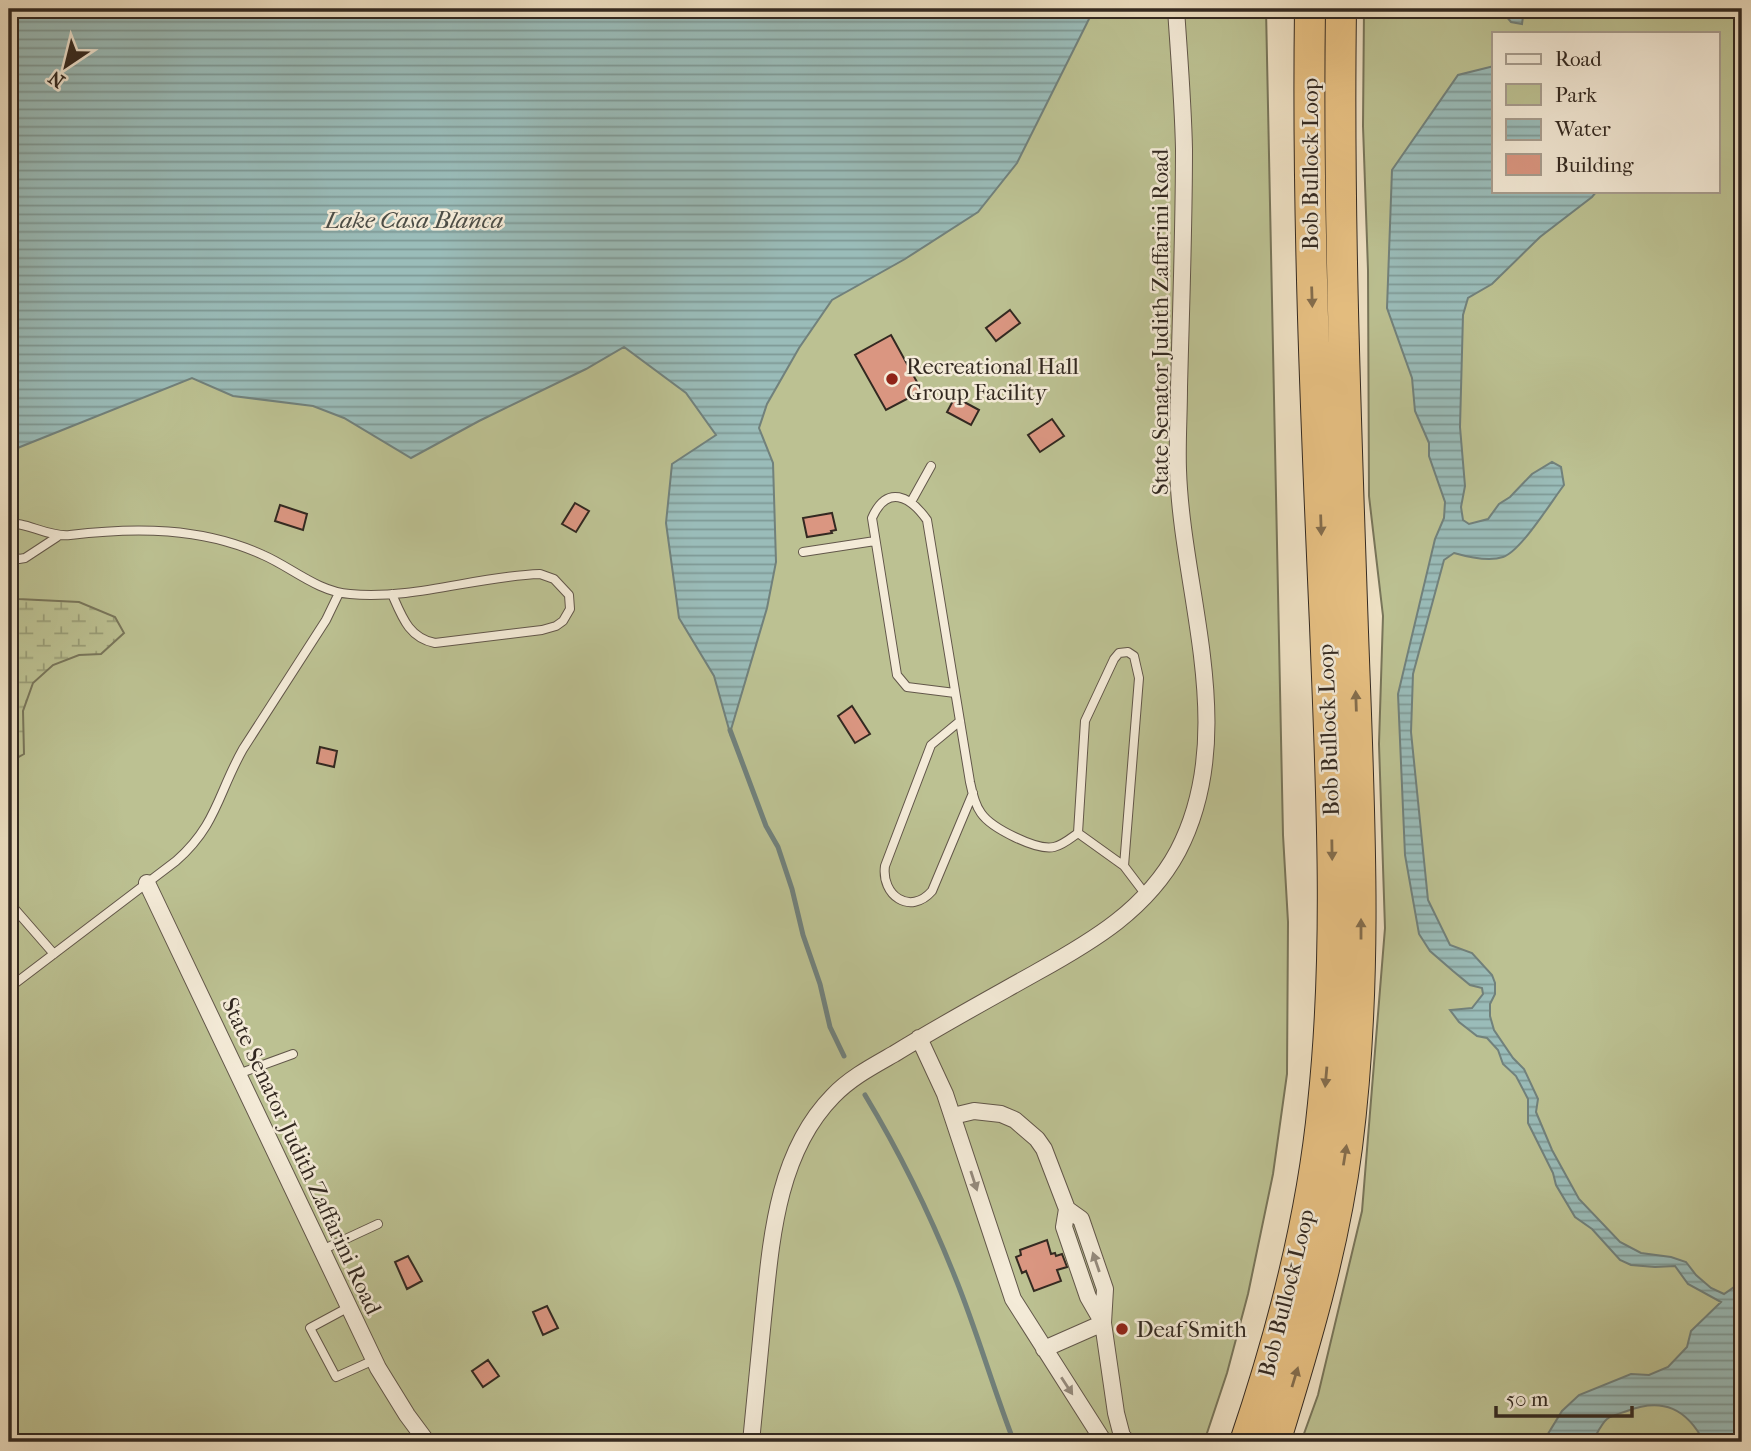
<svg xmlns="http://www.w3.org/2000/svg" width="1751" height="1451" font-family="'IM FELL French Canon',serif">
  <defs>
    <pattern id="wetland-marsh" width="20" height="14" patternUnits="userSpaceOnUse" patternTransform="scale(1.75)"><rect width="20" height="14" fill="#bcc192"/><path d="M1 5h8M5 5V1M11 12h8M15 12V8" fill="none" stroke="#999d77"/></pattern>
    <pattern id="water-rules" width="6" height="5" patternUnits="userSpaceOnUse" patternTransform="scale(1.75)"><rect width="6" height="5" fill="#9abcb9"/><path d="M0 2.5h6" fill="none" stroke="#7e9996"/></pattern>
  </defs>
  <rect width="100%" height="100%" fill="#eee0c3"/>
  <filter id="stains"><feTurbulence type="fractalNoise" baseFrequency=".00286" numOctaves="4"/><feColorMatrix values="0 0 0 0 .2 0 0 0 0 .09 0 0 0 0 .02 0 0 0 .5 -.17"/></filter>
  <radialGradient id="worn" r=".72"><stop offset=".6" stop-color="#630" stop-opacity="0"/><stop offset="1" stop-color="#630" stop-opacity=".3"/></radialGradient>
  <path fill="#bcc192" stroke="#78755a" stroke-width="2" fill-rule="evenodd" d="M9 9H1266L1283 835 1288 922 1287 1074 1273 1174 1248 1294 1227 1373 1204 1442H9Z
    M1364 9H1742V1442H1301L1318 1395 1362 1211 1385 928 1379 744 1383 616 1369 496 1368 270 1363 126ZM1494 33H1718V191H1494Z"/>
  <path fill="url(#wetland-marsh)" stroke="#78755a" stroke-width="2" d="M9 595 18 599 79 602 115 617 124 633 101 654 79 655 53 665 33 683 23 711 24 754 15 759 9 753Z"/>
  <path fill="url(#water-rules)" stroke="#71817c" stroke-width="2" d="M9 9H1094L1017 163 978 212 905 259 832 300 799 348 767 404 759 428 773 463 776 562 767 608 730 733 714 676 679 618 666 523 672 464 716 435 686 393 624 347 586 369 479 421 411 458 344 418 313 406 233 396 192 378 20 447 9 454Z
    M1508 9H1524L1522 24 1511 22 1506 16Z
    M1494 66V191H1597L1592 197 1540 237 1492 284 1468 298 1463 315 1460 427 1465 486 1461 507 1463 520 1469 524 1488 519 1499 504 1510 497 1532 474 1552 462 1561 467 1564 485C1551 502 1521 551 1503 557 1489 562 1468 557 1454 553L1444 560 1413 674 1411 732 1428 900 1450 945 1472 953 1492 975 1495 983V994L1490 1004V1016L1494 1030 1513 1058 1524 1069 1538 1099 1536 1112 1552 1150 1579 1199 1620 1242 1641 1253 1671 1257 1686 1262 1696 1275 1711 1288 1724 1294 1734 1287 1742 1263V1442H1704C1687 1409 1663 1397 1627 1411 1622 1413 1612 1415 1607 1419 1601 1424 1596 1436 1592 1442H1543L1562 1411 1579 1395 1631 1374 1649 1375 1668 1367 1687 1347 1691 1331 1721 1302 1688 1284 1675 1266 1655 1267 1631 1265 1620 1260 1592 1229 1575 1217 1556 1185 1553 1173 1528 1123V1099L1516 1076 1503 1064 1498 1050 1487 1038 1477 1036 1459 1022 1450 1010 1472 1008 1483 994 1482 988 1470 985 1453 971 1430 951 1419 934 1405 855 1398 694 1435 539 1444 518 1445 502 1429 456V443L1415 411 1412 378 1387 308 1392 170 1458 75Z"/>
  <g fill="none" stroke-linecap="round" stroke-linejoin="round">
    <path stroke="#71817c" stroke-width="5" d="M730 730 766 826 778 847 792 889 803 935 820 984 830 1027 844 1056
      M865 1095C900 1153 930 1214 955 1277 977 1331 993 1388 1014 1442"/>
  </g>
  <path fill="#da9681" stroke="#332921" stroke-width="2" d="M1010 310 1020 323 996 341 986 328Z
    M891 335 922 391 886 410 855 355Z
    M955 397 979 410 971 425 947 412Z
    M1052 419 1064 436 1040 452 1028 435Z
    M575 503 589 511 576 532 562 524Z
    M280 505 307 514 303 530 275 521Z
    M832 513 836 530 831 531 832 533 807 537 803 518Z
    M852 706 870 734 855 743 838 716Z
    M320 747 337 751 334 767 317 763Z
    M1047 1240 1051 1254 1055 1253 1056 1256 1062 1254 1067 1267 1057 1270 1061 1281 1034 1291 1026 1271 1022 1273 1016 1257 1021 1255 1020 1250Z
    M408 1256 422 1281 407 1289 395 1262Z
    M547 1306 558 1328 543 1335 533 1312Z
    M488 1360 499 1376 483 1387 472 1371Z"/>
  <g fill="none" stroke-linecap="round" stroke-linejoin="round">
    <g stroke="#62574a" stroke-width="10">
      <path id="service" d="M911 502 931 466
        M9 525C21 519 49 538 70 535 135 527 202 527 263 555 291 567 318 592 350 594 414 600 477 576 540 574L554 579 569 595 570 609 563 621 556 626 542 630 435 643C409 638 402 617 392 594
        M803 552 875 541
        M9 554 19 559 25 558 57 537
        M955 693 907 687 897 675 872 518C887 484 910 496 927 520L970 782C972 792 975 805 981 813 991 828 1037 851 1054 847 1063 845 1071 838 1078 833L1085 721 1114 659 1119 653 1128 652 1134 656 1139 678 1124 866 1146 895
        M960 721 931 745 885 866C881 895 910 916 932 891L973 793
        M1078 833 1124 866
        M13 907 54 954
        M9 988 176 861C217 825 218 793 243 749L326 620 339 593
        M238 1074 293 1054
        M322 1250 378 1224
        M349 1307 310 1328 336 1377 374 1360"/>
    </g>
    <g stroke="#62574a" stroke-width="18">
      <path id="minor" d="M147 883 378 1368 407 1415 427 1442
        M919 1038 945 1094 1013 1299 1104 1442
        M953 1116 974 1111 1001 1114 1015 1120 1037 1139 1044 1149 1067 1209 1064 1227 1088 1297 1103 1323
        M1067 1209 1081 1219 1105 1289 1103 1323 1116 1413 1122 1436 1128 1442
        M1044 1349 1103 1323
        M751 1442C755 1401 759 1360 763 1319 771 1243 776 1154 833 1096 850 1078 873 1066 894 1054 941 1025 989 999 1037 972 1093 941 1147 909 1178 851 1240 732 1182 594 1178 470 1177 442 1179 415 1179 387 1181 308 1184 228 1184 149 1183 102 1179 55 1176 9"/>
    </g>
    <g stroke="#332921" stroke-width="32">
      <path id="motorway" d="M1245 1442C1282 1333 1312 1218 1323 1104 1340 944 1331 785 1325 625 1316 420 1307 214 1310 9
        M1275 1442C1305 1345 1334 1248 1347 1147 1369 976 1359 804 1353 632 1346 425 1338 217 1341 9"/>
    </g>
    <use href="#service" stroke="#f4ebd8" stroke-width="8"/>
    <use href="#minor" stroke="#f4ebd8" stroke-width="16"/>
    <use href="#motorway" stroke="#e7c082" stroke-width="30"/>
  </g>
  <defs><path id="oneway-solid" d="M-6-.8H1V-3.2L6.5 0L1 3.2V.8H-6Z" transform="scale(1.75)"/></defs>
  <g fill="#846d4d">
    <use href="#oneway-solid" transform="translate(1312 297) rotate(88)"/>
    <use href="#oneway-solid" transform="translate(1321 525) rotate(88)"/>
    <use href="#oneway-solid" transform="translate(1356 701) rotate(-92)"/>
    <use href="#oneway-solid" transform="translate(1332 850) rotate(89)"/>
    <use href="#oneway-solid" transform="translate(1361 929) rotate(-90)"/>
    <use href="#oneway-solid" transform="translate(1326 1077) rotate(95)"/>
    <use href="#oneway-solid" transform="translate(1345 1155) rotate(-81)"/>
    <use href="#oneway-solid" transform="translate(1295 1377) rotate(-73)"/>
  </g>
  <g fill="#948a7c">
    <use href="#oneway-solid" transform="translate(974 1181) rotate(72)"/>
    <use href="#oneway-solid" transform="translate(1096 1262) rotate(-109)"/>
    <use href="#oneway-solid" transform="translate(1067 1386) rotate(57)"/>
  </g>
  <g fill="#8f2418" stroke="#f4ebd8" stroke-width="2.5">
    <circle cx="892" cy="379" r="7"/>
    <circle cx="1122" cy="1329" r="7"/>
  </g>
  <g text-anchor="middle" stroke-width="5" stroke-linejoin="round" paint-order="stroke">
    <g font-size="23" fill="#332921" stroke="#f4ebd8">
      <text transform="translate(1310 164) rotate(-90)" y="8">Bob Bullock Loop</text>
      <text transform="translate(1160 322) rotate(-90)" y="8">State Senator Judith Zaffarini Road</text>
      <text transform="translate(1328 730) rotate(-92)" y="8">Bob Bullock Loop</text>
      <text transform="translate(302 1156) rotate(65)" y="8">State Senator Judith Zaffarini Road</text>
      <text transform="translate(1286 1293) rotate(-76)" y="8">Bob Bullock Loop</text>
    </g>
    <g font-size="23" fill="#332921" stroke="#f4ebd8" text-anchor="start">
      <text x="906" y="374">Recreational Hall<tspan x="906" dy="26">Group Facility</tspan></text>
      <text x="1136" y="1337">Deaf Smith</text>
    </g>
    <g font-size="24" font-style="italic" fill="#4d4e47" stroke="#f4ebd8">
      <text x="414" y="228">Lake Casa Blanca</text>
    </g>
  </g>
  <rect width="1751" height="1451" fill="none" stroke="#eee0c3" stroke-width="35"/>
  <rect x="10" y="10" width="1730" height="1430" fill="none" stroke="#332921" stroke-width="3.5"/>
  <rect x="18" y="18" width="1716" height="1416" fill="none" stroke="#332921" stroke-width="2"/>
  <rect x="1492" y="32" width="228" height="161" fill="#f4ebd8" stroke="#a79d8f" stroke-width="2"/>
  <rect x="1506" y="54" width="35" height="10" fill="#f4ebd8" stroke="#a79d8f" stroke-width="2"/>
  <text x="1555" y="66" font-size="21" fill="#332921">Road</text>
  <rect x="1506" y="84" width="35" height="21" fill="#bcc192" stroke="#a79d8f" stroke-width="2"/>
  <text x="1555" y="102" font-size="21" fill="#332921">Park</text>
  <rect x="1506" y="119" width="35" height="21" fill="url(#water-rules)" stroke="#a79d8f" stroke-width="2"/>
  <text x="1555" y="136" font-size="21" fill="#332921">Water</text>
  <rect x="1506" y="154" width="35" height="21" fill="#da9681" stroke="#a79d8f" stroke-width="2"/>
  <text x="1555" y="172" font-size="21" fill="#332921">Building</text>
  <g transform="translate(66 66) rotate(215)" stroke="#f4ebd8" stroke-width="5" paint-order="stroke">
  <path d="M0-5L12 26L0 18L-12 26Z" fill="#332921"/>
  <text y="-10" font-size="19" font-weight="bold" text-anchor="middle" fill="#332921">N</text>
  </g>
  <path d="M1496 1406v10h136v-10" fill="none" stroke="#332921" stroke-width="3.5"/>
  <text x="1506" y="1406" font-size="21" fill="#332921" stroke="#f4ebd8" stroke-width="5" paint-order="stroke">50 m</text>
  <rect width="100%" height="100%" filter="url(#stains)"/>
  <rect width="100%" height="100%" fill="url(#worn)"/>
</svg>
